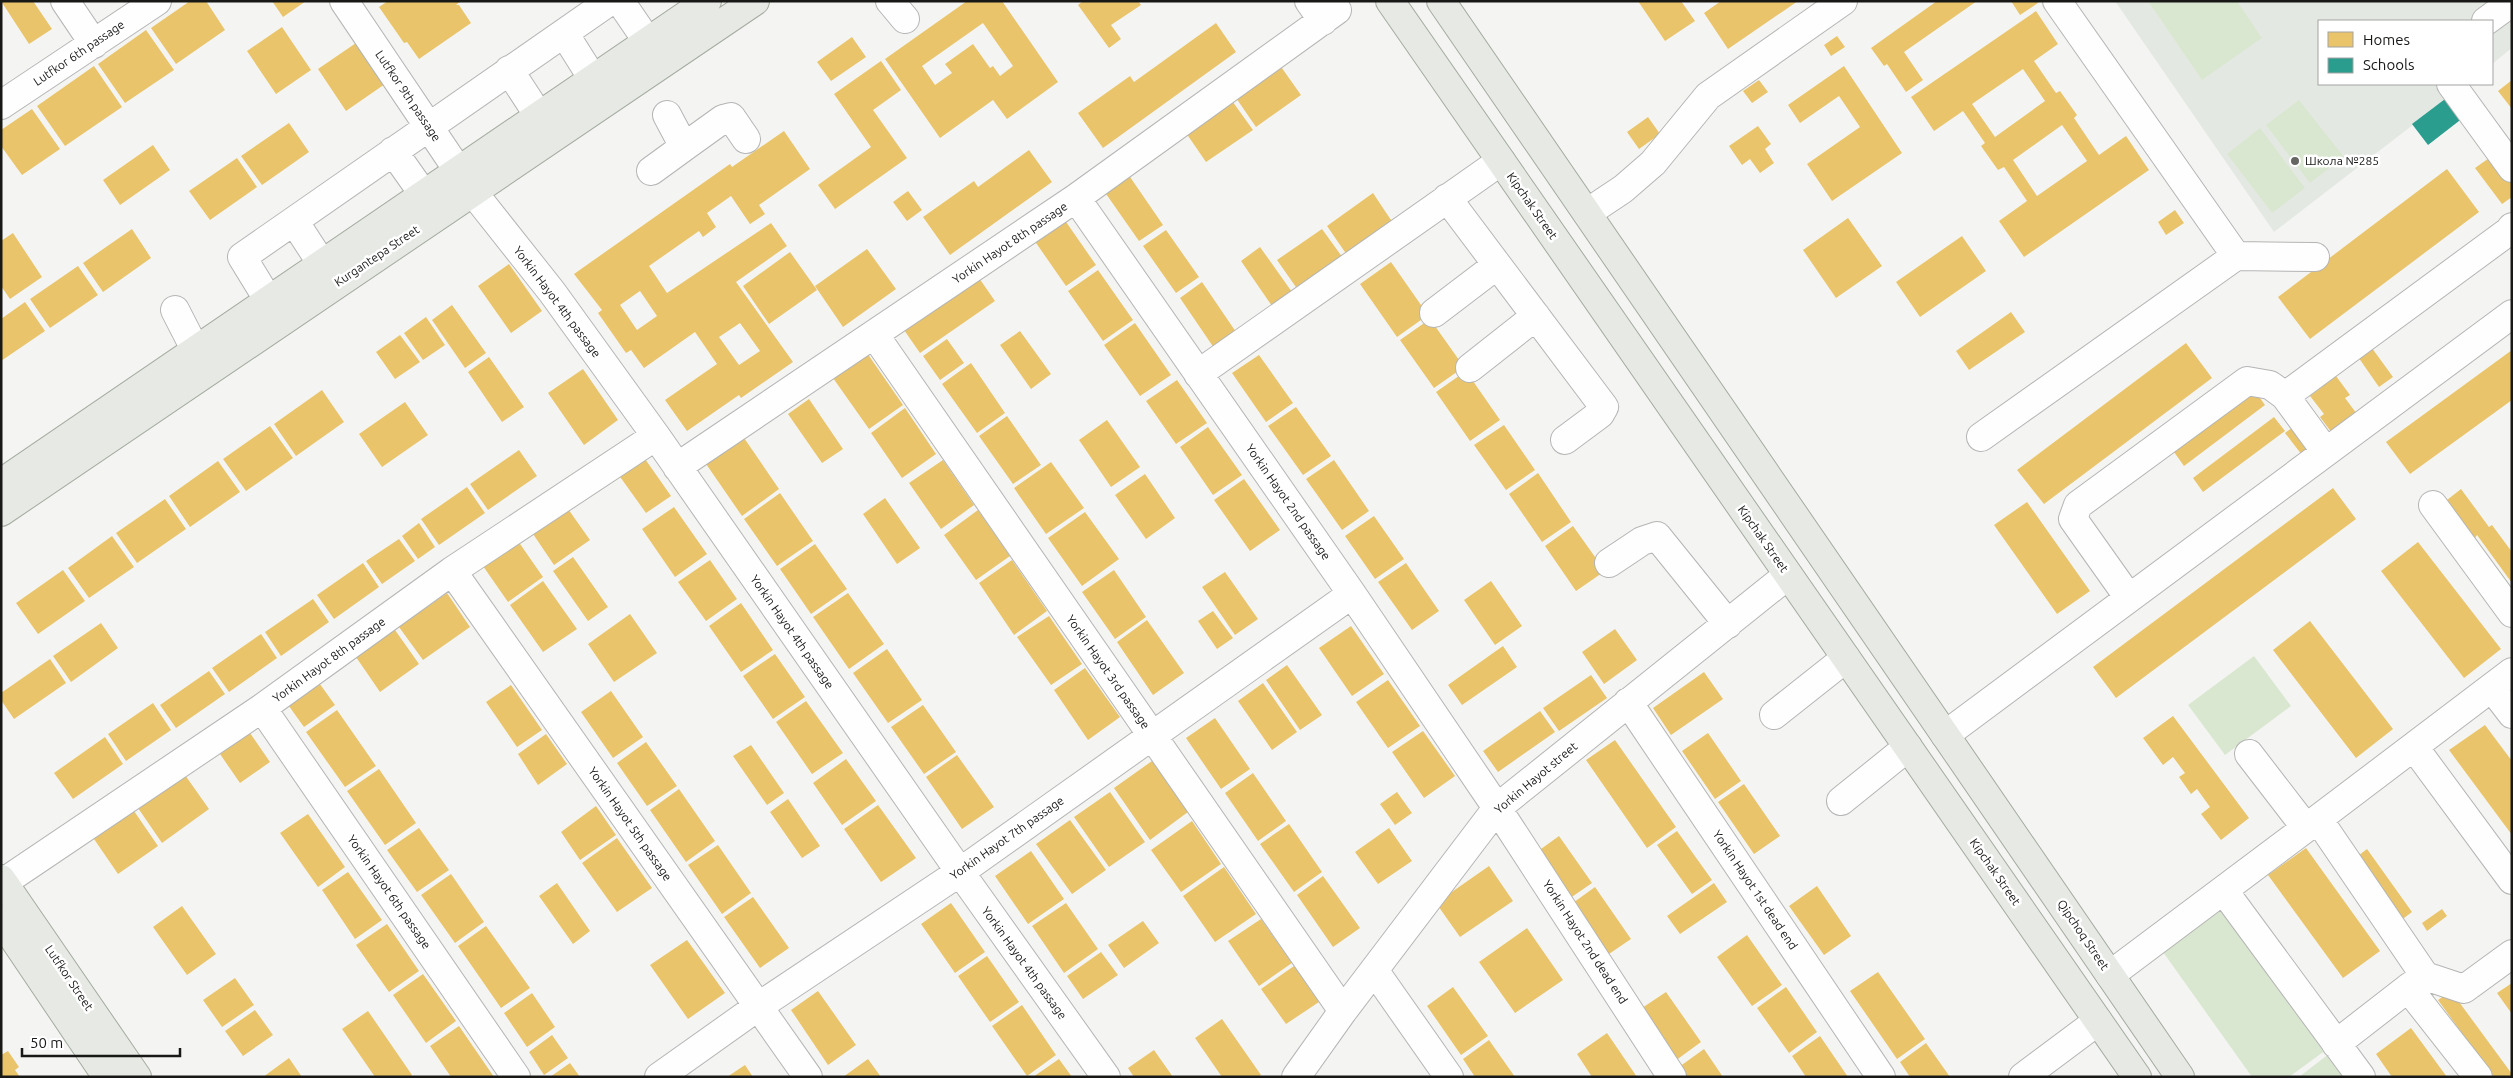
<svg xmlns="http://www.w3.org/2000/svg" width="2513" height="1078" font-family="Ubuntu,sans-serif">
  <rect width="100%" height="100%" fill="#f4f5f3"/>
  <path fill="#e4e8e2" d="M2115 1H2512V48L2492 64V21H2319V84H2466L2274 232Z"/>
  <path fill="#dae7d0" d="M2148 1H2237L2262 38 2202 80Z
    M2299 100 2344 157 2310 183 2266 125Z
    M2260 128 2305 188 2272 213 2227 154Z
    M2254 656 2291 706 2225 755 2188 705Z
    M2224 908 2326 1050 2289 1077H2252L2163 952Z
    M2330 1053 2348 1077H2299Z"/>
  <path fill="#e9c46a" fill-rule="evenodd" d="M1 1H33L52 29 29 44Z
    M190 1H206L225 30 176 64 151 28Z
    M272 1H306L283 17Z
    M388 1H461L456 5H459L471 23 419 59 407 42 404 43 379 7Z
    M967 1H1002L1058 82 1007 119 993 100 940 138 885 59ZM983 23 1013 66 1000 76 993 66 990 68 973 44 945 64 952 73 935 85 922 66Z
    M1083 1H1138L1141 5 1111 25 1121 39 1109 48 1078 5Z
    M1638 1H1681L1695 21 1665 41Z
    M1721 1H1798L1728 49 1704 13Z
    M1937 1H1977L1904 52 1923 80 1906 92 1887 64 1884 66 1871 48Z
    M2011 1H2037L2038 3 2020 15Z
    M2036 11 2058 44 2034 61 2056 93 2060 91 2077 115 2074 118 2099 155 2126 136 2149 170 2024 257 1999 221 2027 201 2004 167 1998 170 1981 146 1985 143 1963 111 1934 131 1911 97ZM2023 69 2045 101 1995 137 1972 104ZM2062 125 2087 161 2037 196 2013 160Z
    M1216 23 1236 52 1103 148 1078 113 1130 76 1134 82Z
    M282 27 311 70 276 94 247 51Z
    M146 30 174 70 125 103 98 64Z
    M1837 36 1845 47 1831 56 1824 45Z
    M852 37 866 57 831 81 817 62Z
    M356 43 385 84 346 111 318 69Z
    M881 61 901 90 873 110 907 158 835 209 818 185 871 147 834 94Z
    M1279 64 1301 95 1256 127 1234 95Z
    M94 66 122 107 65 146 37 106Z
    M1844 66 1902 153 1832 201 1807 164 1860 127 1839 96 1800 123 1788 105Z
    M1759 80 1768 92 1752 103 1743 91Z
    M2512 80V109L2498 91Z
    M1230 98 1253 130 1206 162 1184 130Z
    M32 109 60 149 22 175 1 146V130Z
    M1648 117 1660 134 1639 149 1627 132Z
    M289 123 309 152 262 185 241 156Z
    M1758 126 1771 144 1765 149 1774 163 1760 173 1750 159 1742 165 1729 146Z
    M784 131 810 169 759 205 765 214 750 224 731 196 707 213 716 227 703 237 699 231 649 266 667 293 771 223 787 246 736 282 793 362 741 398 739 395 687 431 665 400 717 364 695 332 644 368 631 350 626 353 598 313 602 310 574 274 730 164 732 167ZM640 291 657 316 637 330 620 305ZM740 323 760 351 739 365 719 337Z
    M153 145 170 170 120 205 103 180Z
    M1029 150 1052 182 950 255 923 217 974 181 978 187Z
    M2492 156 2512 183V197L2502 204 2475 168Z
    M237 158 257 187 210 220 189 191Z
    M2447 169 2479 212 2310 339 2278 297Z
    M1128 174 1163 225 1139 241 1104 191Z
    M908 191 922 210 907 221 893 202Z
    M1373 193 1393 223 1347 255 1327 226Z
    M2175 210 2184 223 2166 235 2158 222Z
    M1848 218 1882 266 1836 298 1803 250Z
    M1064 219 1096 265 1066 286 1034 240Z
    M132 229 151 258 103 292 83 263Z
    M1322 229 1343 258 1298 290 1277 260Z
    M1166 230 1199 277 1176 293 1143 246Z
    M13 233 42 277 10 299 1 286V241Z
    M1962 236 1986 271 1920 317 1896 282Z
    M1260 247 1292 292 1272 306 1241 261Z
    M867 249 896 289 843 327 815 286Z
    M790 252 817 290 769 324 743 286Z
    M1391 262 1428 315 1397 337 1360 284Z
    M509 264 542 311 511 333 478 286Z
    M78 266 98 295 50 328 30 299Z
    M1098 270 1133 320 1103 341 1068 291Z
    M979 278 995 301 920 353 904 330Z
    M1202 282 1236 332 1214 348 1180 298Z
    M25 302 45 331 1 361V319Z
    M452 305 486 353 465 368 432 320Z
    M2011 312 2025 332 1969 370 1956 351Z
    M426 317 445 345 423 360 404 333Z
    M1430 319 1464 367 1434 388 1400 340Z
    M1135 323 1171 375 1140 396 1104 345Z
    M1020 331 1051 374 1031 389 1000 345Z
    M400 335 420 362 395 379 376 352Z
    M947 339 964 363 940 380 923 356Z
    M2186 343 2212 378 2044 504 2017 470Z
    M2369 344 2393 377 2379 387 2356 354Z
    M2512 350V400L2410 474 2386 442Z
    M867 353 903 405 869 429 833 378Z
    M1259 355 1293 403 1266 422 1232 373Z
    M489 357 524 407 502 422 468 372Z
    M971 363 1005 413 977 433 942 384Z
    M583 369 618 420 584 445 548 393Z
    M1466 371 1500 420 1470 441 1436 392Z
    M2336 376 2350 395 2345 398 2360 418 2335 437 2320 417 2324 414 2310 396Z
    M1177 380 1207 423 1176 444 1146 401Z
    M322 390 344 422 296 456 274 424Z
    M2255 391 2265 405 2184 466 2174 452Z
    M809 399 843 449 822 463 788 414Z
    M405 402 428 435 382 467 359 434Z
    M1296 407 1331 456 1303 475 1268 426Z
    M905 408 936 454 902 478 871 433Z
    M1007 416 1041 465 1013 484 979 436Z
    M2274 417 2285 431 2203 492 2193 478Z
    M1107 420 1140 467 1111 487 1079 440Z
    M2297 424 2314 447 2302 455 2285 433Z
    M1504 425 1535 470 1506 490 1474 445Z
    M270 426 293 458 246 491 223 459Z
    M1208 427 1242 475 1213 495 1180 447Z
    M742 435 779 489 742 516 704 461Z
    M519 450 537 476 488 510 470 484Z
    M643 456 671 496 646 513 618 474Z
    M943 460 974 505 941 529 909 483Z
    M1334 460 1369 511 1342 530 1306 479Z
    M218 461 240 492 190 527 169 496Z
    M1051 462 1084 508 1046 534 1014 488Z
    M1538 473 1571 522 1542 542 1509 494Z
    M1145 474 1175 518 1146 539 1115 495Z
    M1244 479 1280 530 1250 551 1214 500Z
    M467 487 485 513 439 545 421 519Z
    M2333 488 2356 519 2116 698 2093 667Z
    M2461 489 2489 527 2492 525 2512 552V583L2477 535 2475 538 2447 500Z
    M780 493 813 541 777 566 744 519Z
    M885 498 920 548 897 564 863 514Z
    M165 499 186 529 137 563 116 533Z
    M2027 502 2090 591 2057 614 1994 525Z
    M566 506 590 540 554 565 531 531Z
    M674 507 707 554 675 577 642 529Z
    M978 510 1010 556 976 580 944 535Z
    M1085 512 1119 559 1082 586 1048 538Z
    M1374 516 1404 559 1375 579 1345 536Z
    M419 523 435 547 418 559 402 536Z
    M1573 526 1605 571 1576 591 1545 546Z
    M112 536 134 567 89 598 68 568Z
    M399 539 415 561 382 584 366 561Z
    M518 541 543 577 508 602 483 566Z
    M2418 542 2501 649 2464 678 2381 571Z
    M815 544 847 589 811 614 780 569Z
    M573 557 608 607 588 621 553 571Z
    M710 560 737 599 706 621 678 582Z
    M1012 560 1047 611 1014 635 979 583Z
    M363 563 379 587 334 619 317 595Z
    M1406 563 1439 611 1412 630 1378 582Z
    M63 570 85 601 38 634 16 603Z
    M1114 570 1146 617 1115 639 1082 592Z
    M1225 572 1258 619 1235 635 1202 587Z
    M543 581 577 629 543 652 510 605Z
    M1491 581 1522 626 1495 645 1464 600Z
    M447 593 470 627 423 660 399 627Z
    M848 593 884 644 849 669 813 617Z
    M313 599 329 622 281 656 265 632Z
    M741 603 773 650 741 672 709 626Z
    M1213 611 1233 638 1217 649 1198 621Z
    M630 614 657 653 614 682 588 644Z
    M1049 616 1082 664 1051 685 1017 637Z
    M1147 620 1184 673 1153 695 1117 642Z
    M2310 621 2393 729 2356 758 2273 650Z
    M101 623 118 648 71 682 53 656Z
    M1351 626 1384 674 1352 696 1319 648Z
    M1615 629 1637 660 1604 684 1582 652Z
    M395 630 419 664 380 692 356 657Z
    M261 634 277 658 229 692 212 668Z
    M1503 646 1517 667 1462 705 1448 685Z
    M887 649 922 700 888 723 853 673Z
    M775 654 805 697 773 719 743 676Z
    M50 659 66 683 14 719 1 700V693Z
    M1287 665 1322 715 1300 730 1266 680Z
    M1085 668 1120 717 1088 740 1054 690Z
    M209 671 225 694 176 728 160 705Z
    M1704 672 1723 699 1671 735 1653 708Z
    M1591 675 1607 698 1559 731 1543 708Z
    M317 680 335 705 304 727 286 702Z
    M1388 680 1420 726 1388 748 1356 702Z
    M1263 683 1297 732 1272 750 1238 701Z
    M511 685 542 730 517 747 486 702Z
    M611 691 643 737 613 758 581 712Z
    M806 701 843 753 812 774 776 722Z
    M153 703 171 730 126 761 108 734Z
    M923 705 956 752 924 774 891 727Z
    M337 710 376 766 345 787 306 732Z
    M1540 711 1555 732 1498 772 1483 751Z
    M2173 716 2249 818 2221 840 2201 814 2210 807 2197 789 2191 794 2179 777 2185 773 2173 757 2163 765 2143 738Z
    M1215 718 1250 769 1221 789 1186 738Z
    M2485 725 2512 761V835L2449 750Z
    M1423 731 1455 776 1424 798 1392 752Z
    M250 733 270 762 240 783 220 754Z
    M1708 733 1741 781 1715 799 1682 751Z
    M546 734 567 764 538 785 518 754Z
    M105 737 123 764 73 799 54 773Z
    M1615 740 1676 827 1647 848 1586 760Z
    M646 742 677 786 647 806 617 763Z
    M751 745 784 793 767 805 733 756Z
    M957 755 994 807 962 829 926 777Z
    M846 759 876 801 842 825 813 783Z
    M1152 761 1188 812 1150 840 1114 788Z
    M379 769 416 823 385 845 347 791Z
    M1253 773 1286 821 1258 841 1225 793Z
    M185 775 209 809 162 843 138 808Z
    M1744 784 1780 836 1754 854 1718 802Z
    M679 789 715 841 686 862 650 810Z
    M1110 792 1145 842 1109 867 1074 817Z
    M1397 792 1412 813 1395 825 1380 804Z
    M788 799 820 846 802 858 770 812Z
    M878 805 916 858 881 882 844 829Z
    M596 806 616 835 580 860 561 832Z
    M134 811 158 846 118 874 94 839Z
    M308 814 345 867 318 887 280 833Z
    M1070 820 1106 870 1072 894 1036 844Z
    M1192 821 1221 864 1181 892 1151 850Z
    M1289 824 1322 872 1294 892 1260 844Z
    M419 828 449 870 417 892 387 850Z
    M1389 828 1412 861 1378 884 1355 852Z
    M1677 831 1712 880 1692 894 1657 845Z
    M1559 836 1592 883 1566 901 1534 854Z
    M617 838 652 888 617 912 582 863Z
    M718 845 751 893 722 914 688 865Z
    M2306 848 2380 951 2343 978 2268 875Z
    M2367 849 2412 912 2400 921 2354 859Z
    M1031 851 1064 899 1028 924 995 876Z
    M1489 866 1513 901 1460 937 1436 903Z
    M1224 867 1256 914 1215 942 1183 896Z
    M348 872 382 920 355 939 322 890Z
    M451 874 484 922 455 943 421 895Z
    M1323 876 1360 928 1333 947 1297 895Z
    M557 883 590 931 573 944 539 896Z
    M1714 883 1727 902 1680 934 1667 916Z
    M1817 886 1851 936 1824 955 1789 906Z
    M1595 887 1631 939 1606 956 1570 905Z
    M753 897 789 948 760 968 724 917Z
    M951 903 985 952 955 973 921 924Z
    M1066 903 1098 949 1064 973 1032 926Z
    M182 906 216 954 187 975 153 927Z
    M2442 909 2447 916 2427 931 2422 923Z
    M1261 919 1292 963 1259 986 1228 941Z
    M1143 921 1159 943 1124 968 1108 945Z
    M387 924 419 971 389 992 356 945Z
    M486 926 530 988 501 1008 458 946Z
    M1527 928 1563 980 1515 1013 1479 962Z
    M1747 935 1782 985 1752 1006 1717 957Z
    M687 940 725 993 688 1019 650 965Z
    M1101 952 1118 975 1083 999 1067 976Z
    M987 956 1019 1002 990 1022 958 976Z
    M1294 966 1319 1002 1286 1024 1261 989Z
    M1878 972 1925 1039 1897 1059 1850 991Z
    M423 974 456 1021 426 1043 393 995Z
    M235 978 254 1005 222 1027 203 1000Z
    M2512 983V1014L2497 993Z
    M1453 987 1488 1036 1461 1055 1427 1006Z
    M1786 987 1817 1032 1789 1053 1757 1008Z
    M818 991 856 1045 828 1065 791 1010Z
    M2451 991 2512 1074V1077H2494L2438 1000Z
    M1666 992 1701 1042 1675 1061 1639 1010Z
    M532 993 555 1027 527 1047 504 1013Z
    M1022 1005 1056 1055 1027 1076 992 1026Z
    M255 1010 273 1035 243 1056 225 1031Z
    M368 1011 412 1075 410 1077H375L342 1029Z
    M1222 1019 1261 1075 1258 1077H1222L1195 1038Z
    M459 1026 494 1077H451L430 1046Z
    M2411 1028 2447 1077H2392L2376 1054Z
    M1607 1033 1637 1077H1592L1577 1054Z
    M552 1035 568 1058 544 1075 529 1052Z
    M1820 1036 1848 1077H1806L1792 1056Z
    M1489 1040 1515 1077H1475L1463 1059Z
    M1926 1043 1950 1077H1910L1900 1062Z
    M1704 1049 1723 1077H1686L1679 1067Z
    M1154 1050 1173 1077H1134L1128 1068Z
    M8 1051 19 1067 15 1070 20 1077H1V1055Z
    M289 1058 302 1077H263Z
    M868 1059 881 1077H843Z
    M1059 1059 1072 1077H1033Z
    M570 1063 580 1077H550Z
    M745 1065 753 1077H727Z"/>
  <path fill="#2a9d8f" d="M2453 93 2468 114 2428 145 2412 124Z"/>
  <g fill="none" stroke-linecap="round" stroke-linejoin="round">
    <g stroke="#b4b5b4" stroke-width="30">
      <path id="minor" d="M65 1 94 44
        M344 1 472 191 552 292 656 436 960 872 1106 1077
        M620 1 648 42
        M890 1 905 19
        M1309 1 1323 21
        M2057 1 2236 256
        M2486 21 2512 2
        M564 33 593 79
        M509 70 539 116
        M2451 84 2512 168
        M1 105 157 1
        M667 115 684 147 723 119 731 117 746 139
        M393 151 424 195
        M651 171 684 147
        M1076 198 1352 594 1497 808 1672 1077
        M1447 198 1604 407 1600 414 1565 440
        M1587 213 1623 189 1653 163 1708 96 1843 1
        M294 221 322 264
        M269 301 242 257 610 1
        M175 310 196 351
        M1434 313 1497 265
        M874 334 1343 1011
        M1470 368 1536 316
        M1198 374 1501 161
        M2285 396 2326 452
        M1981 437 2236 256 2315 257
        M677 467 1076 198 1337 10
        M2433 505 2512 613
        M1609 563 1642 541 1657 536 1728 624
        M452 571 808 1077
        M2129 598 2073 519 2078 505 2247 381 2270 385 2285 396 2509 231 2512 227
        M2492 688 2512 714
        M1628 702 1881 1077
        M262 708 516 1077
        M1774 715 1846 658
        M1945 735 2512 314
        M2414 747 2512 880
        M2249 754 2306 828
        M1841 801 1908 747
        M2318 819 2512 672
        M1 884 262 708 452 571 656 436
        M2224 891 2361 1077
        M1374 970 1449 1077
        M2110 975 2318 819 2425 976 2408 988 2478 1077
        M2425 976 2464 989 2512 954
        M2336 1044 2408 988
        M659 1077 759 1006 960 872 1352 594
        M1296 1077 1343 1011 1497 808 1788 575
        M2023 1077 2098 1021"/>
    </g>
    <g stroke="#a5aba0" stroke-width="30">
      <path id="major" d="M1390 1 2137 1077
        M1441 1 2180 1077
        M1 483 707 1
        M1 512 755 1
        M1 879 137 1077
        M1 920 107 1077"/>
    </g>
    <use href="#minor" stroke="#fdfefd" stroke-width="28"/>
    <use href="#major" stroke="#e6e9e4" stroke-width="28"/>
  </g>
  <circle fill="#656664" stroke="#fff" stroke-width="2" cx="2295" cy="161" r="5"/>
  <g text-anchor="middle" stroke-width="5" stroke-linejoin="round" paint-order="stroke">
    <g font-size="12" fill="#181917" stroke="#fff">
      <text transform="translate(79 53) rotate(-34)" y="4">Lutfkor 6th passage</text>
      <text transform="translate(408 96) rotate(56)" y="4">Lutfkor 9th passage</text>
      <text transform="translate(1532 206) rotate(55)" y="4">Kipchak Street</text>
      <text transform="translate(1010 243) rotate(-34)" y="4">Yorkin Hayot 8th passage</text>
      <text transform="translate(377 256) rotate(-34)" y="4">Kurgantepa Street</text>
      <text transform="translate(557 302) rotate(53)" y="4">Yorkin Hayot 4th passage</text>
      <text transform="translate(1288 502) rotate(55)" y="4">Yorkin Hayot 2nd passage</text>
      <text transform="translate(1763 539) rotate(55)" y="4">Kipchak Street</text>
      <text transform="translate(792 632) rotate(55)" y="4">Yorkin Hayot 4th passage</text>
      <text transform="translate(329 660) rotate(-36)" y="4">Yorkin Hayot 8th passage</text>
      <text transform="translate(1108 672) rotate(55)" y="4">Yorkin Hayot 3rd passage</text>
      <text transform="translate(1536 778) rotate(-40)" y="4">Yorkin Hayot street</text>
      <text transform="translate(630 824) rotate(55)" y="4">Yorkin Hayot 5th passage</text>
      <text transform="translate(1007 838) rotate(-35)" y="4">Yorkin Hayot 7th passage</text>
      <text transform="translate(1995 872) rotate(55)" y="4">Kipchak Street</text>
      <text transform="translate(1755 890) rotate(56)" y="4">Yorkin Hayot 1st dead end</text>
      <text transform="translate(389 892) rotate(55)" y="4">Yorkin Hayot 6th passage</text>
      <text transform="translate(2083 935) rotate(56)" y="4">Qipchoq Street</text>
      <text transform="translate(1585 942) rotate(57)" y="4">Yorkin Hayot 2nd dead end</text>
      <text transform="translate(1024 963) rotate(54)" y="4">Yorkin Hayot 4th passage</text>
      <text transform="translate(69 978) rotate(56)" y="4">Lutfkor Street</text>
    </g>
    <g font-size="12" fill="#181917" stroke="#fff" text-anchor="start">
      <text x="2305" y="165">Школа №285</text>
    </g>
  </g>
  <rect width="2513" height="1078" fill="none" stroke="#181917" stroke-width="5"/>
  <rect x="2318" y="20" width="175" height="65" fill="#ffffff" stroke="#a3a3a2"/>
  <rect x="2328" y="32" width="25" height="15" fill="#e9c46a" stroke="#a3a3a2"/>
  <text x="2363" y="45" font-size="15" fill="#181917">Homes</text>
  <rect x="2328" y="58" width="25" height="15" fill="#2a9d8f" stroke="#a3a3a2"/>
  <text x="2363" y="70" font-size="15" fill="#181917">Schools</text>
  <path d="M22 1048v8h158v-8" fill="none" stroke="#181917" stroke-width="2.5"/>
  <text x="30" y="1048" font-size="15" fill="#181917" stroke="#ffffff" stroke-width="4" paint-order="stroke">50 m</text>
</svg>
